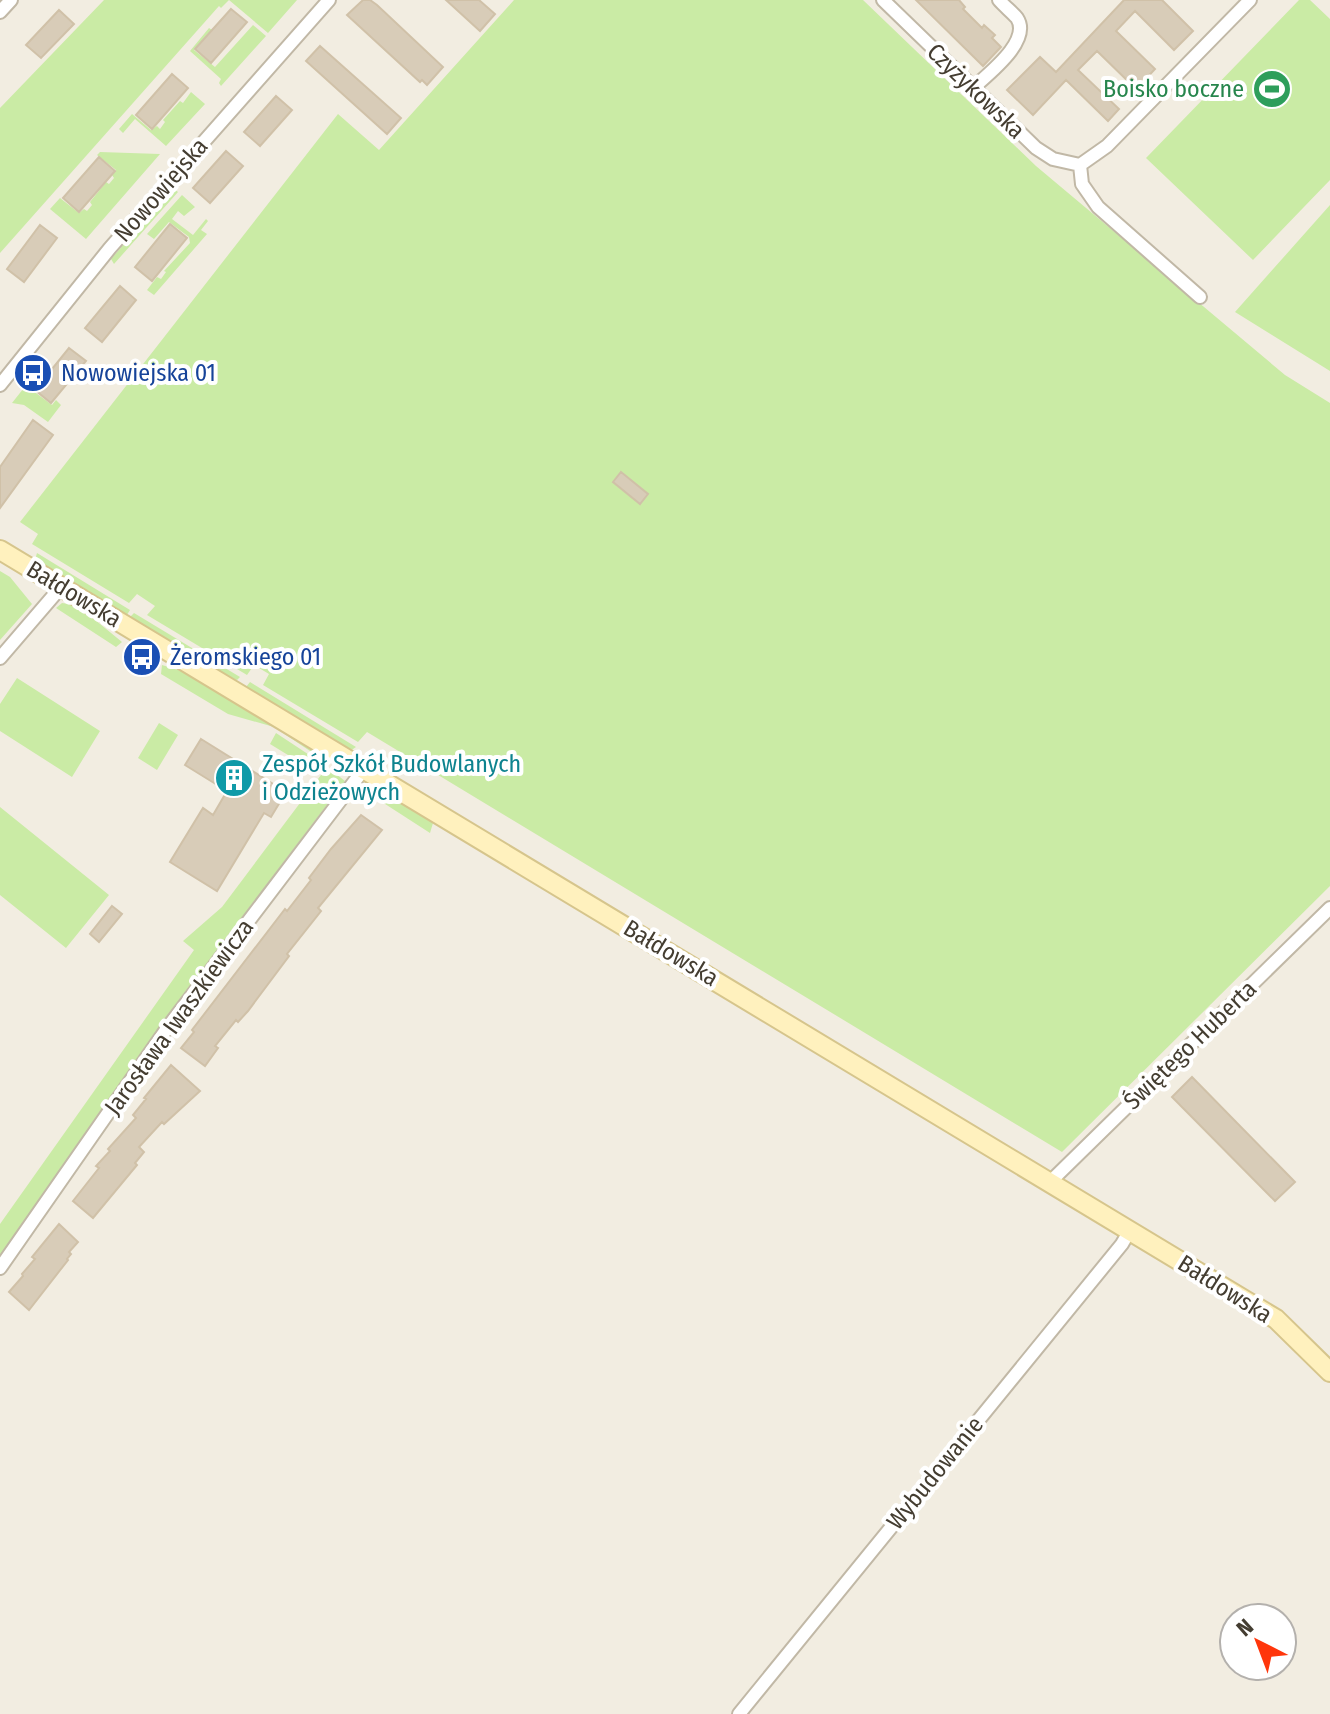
<svg xmlns="http://www.w3.org/2000/svg" width="1330" height="1714" font-family="'Fira Sans Condensed',sans-serif">
  <rect width="100%" height="100%" fill="#f2ede1"/>
  <path fill="#caeba5" d="M104 0H229L221 8 219 6 0 253V108Z
    M229 0H297L268 33Z
    M514 0H863L1036 166 1285 375 1330 403V886L1062 1152 367 732 358 742 263 685 269 674 254 665 247 675 147 615 155 606 137 594 129 603 32 544 38 534 20 522 338 114 379 150Z
    M1299 0H1310L1330 19V180L1253 260 1146 158Z
    M253 25 266 36 221 86 219 83 221 79 190 51 209 28 212 30 194 50 215 67Z
    M191 92 205 104 166 146 135 119 123 133 119 129 132 114 151 130 157 126 160 129 165 122 163 120 180 101 183 103Z
    M100 152 160 154 86 239 50 209 60 198 79 213 84 209 87 211 92 205 90 202 106 182 109 184 114 178 112 175 116 170 97 155Z
    M173 188 178 192 114 264 111 259Z
    M182 195 195 207 184 216 178 211 172 219 193 235 206 219 208 221 201 230 207 234 154 295 147 290 157 277 161 279 166 272 164 271 190 243 189 237 169 222 154 239 147 234Z
    M1330 205V371L1235 312Z
    M42 365 48 369 32 390 52 405 56 400 61 405 48 422 24 405 12 403Z
    M37 553 130 610 125 618 35 560Z
    M0 571 10 577 32 604 0 640Z
    M62 603 77 605 122 642 116 647 56 608Z
    M134 613 240 677 237 680 229 677 129 618Z
    M162 665 191 674 313 748 319 757 274 727 228 714 161 674Z
    M17 678 100 731 72 777 0 731V704Z
    M250 682 356 747 350 751 246 687Z
    M159 723 178 735 157 770 138 758Z
    M276 733 320 762 314 771 270 744Z
    M327 767 345 781 172 1010 0 1257V1224L194 950 183 941 222 907Z
    M367 784 373 785 430 819 433 823 430 833 365 791Z
    M0 807 109 895 66 948 0 895Z"/>
  <path fill="#d8ccb8" stroke="#d0c1a8" stroke-width="2" d="M363 0H370L377 5 443 67 427 85 422 80 420 82 347 15Z
    M446 0H479L495 14 480 31Z
    M916 0H959L965 7 963 9 982 28 984 25 995 35 992 38 1001 47 983 66Z
    M1124 0H1162L1193 31 1174 50 1135 11 1116 31 1155 69 1136 89 1097 51 1078 70 1119 109 1108 121 1066 80 1033 115 1007 90 1040 57 1056 72Z
    M231 9 247 22 211 63 195 49Z
    M59 10 74 24 41 58 26 45Z
    M320 46 401 118 387 134 306 61Z
    M172 74 188 88 152 129 136 115Z
    M276 96 292 110 260 146 244 132Z
    M226 151 243 166 210 203 193 188Z
    M99 157 115 171 79 212 63 198Z
    M170 224 187 238 152 281 135 267Z
    M40 225 57 238 24 282 7 269Z
    M120 286 136 300 102 342 85 328Z
    M69 348 86 361 51 403 35 390Z
    M33 420 53 435 0 508V467Z
    M621 472 648 494 640 504 613 482Z
    M201 739 286 792 271 817 264 813 217 891 170 862 203 808 213 815 227 791 185 765Z
    M361 815 382 830 318 908 321 911 287 954 289 956 248 1011 238 1022 236 1020 215 1046 218 1048 205 1066 181 1048 194 1032 192 1030 285 909 287 911 311 880 309 878 331 849Z
    M112 906 122 914 99 942 90 934Z
    M171 1065 200 1091 164 1124 162 1122 139 1147 144 1152 135 1163 137 1165 93 1218 73 1201 99 1168 96 1166 110 1151 108 1149 136 1118 133 1115 146 1099 144 1098Z
    M1192 1077 1295 1182 1275 1201 1172 1097Z
    M59 1224 78 1242 69 1252 71 1254 67 1259 68 1260 29 1310 9 1292 23 1276 22 1274 35 1259 32 1257Z"/>
  <g fill="none" stroke-linecap="round" stroke-linejoin="round">
    <g stroke="#c1b8a6" stroke-width="16">
      <path id="street" d="M883 0 1036 148 1053 159 1080 165
        M0 12 11 0
        M973 88C988 74 1032 41 1017 18 1012 12 1004 6 999 0
        M1080 165 1107 146 1250 0
        M1080 165 1082 184 1098 207 1200 297
        M0 385 110 248 329 0
        M0 658 61 587
        M1050 1182 1330 908
        M0 1268 168 1027 364 769
        M739 1714 1122 1244 1130 1230"/>
    </g>
    <g stroke="#d6c58c" stroke-width="22">
      <path id="secondary" d="M0 550 1276 1319 1330 1372"/>
    </g>
    <use href="#street" stroke="#fff" stroke-width="12"/>
    <use href="#secondary" stroke="#fff1be" stroke-width="18"/>
  </g>
  <defs>
    <g id="stadium-disc" transform="scale(2)"><circle r="9.5" fill="#2e9e5b" stroke="#fff"/><path d="M0-5a6.5 5 0 1 0 0 10a6.5 5 0 1 0 0-10ZM-3.5-1.8h7v3.6h-7Z" fill="#fff"/></g>
    <g id="bus-disc" transform="scale(2)"><circle r="9.5" fill="#1a4fb4" stroke="#fff"/><path d="M-5-6H5V4H4V6H2V4H-2V6H-4V4H-5ZM-3.5-4V0h7V-4ZM-3.5 1.2v1.5H-2V1.2ZM2 1.2v1.5H3.5V1.2Z" fill="#fff"/></g>
    <g id="building-disc" transform="scale(2)"><circle r="9.5" fill="#0f9aa8" stroke="#fff"/><path d="M-4-6H4V6H1V3H-1V6H-4ZM-2.5-4.3h1.7v1.8h-1.7ZM.8-4.3h1.7v1.8H.8ZM-2.5-1h1.7V.8h-1.7ZM.8-1h1.7V.8H.8Z" fill="#fff"/></g>
  </defs>
  <g fill-rule="evenodd">
    <use href="#stadium-disc" x="1272" y="89"/>
    <use href="#bus-disc" x="33" y="373"/>
    <use href="#bus-disc" x="142" y="657"/>
    <use href="#building-disc" x="234" y="778"/>
  </g>
  <g text-anchor="middle" stroke-width="8" stroke-linejoin="round" paint-order="stroke">
    <g font-size="24" fill="#27864d" stroke="#fff" text-anchor="end">
      <text x="1244" y="97">Boisko boczne</text>
    </g>
    <g font-size="24" fill="#443d31" stroke="#fff">
      <text transform="translate(976 91) rotate(44)" y="8">Czyżykowska</text>
      <text transform="translate(161 190) rotate(-49)" y="8">Nowowiejska</text>
      <text transform="translate(74 594) rotate(31)" y="8">Bałdowska</text>
      <text transform="translate(671 953) rotate(31)" y="8">Bałdowska</text>
      <text transform="translate(179 1017) rotate(-54)" y="8">Jarosława Iwaszkiewicza</text>
      <text transform="translate(1190 1045) rotate(-44)" y="8">Świętego Huberta</text>
      <text transform="translate(1225 1289) rotate(32)" y="8">Bałdowska</text>
      <text transform="translate(935 1473) rotate(-51)" y="8">Wybudowanie</text>
    </g>
    <g font-size="24" fill="#164399" stroke="#fff" text-anchor="start">
      <text x="61" y="381">Nowowiejska 01</text>
      <text x="170" y="665">Żeromskiego 01</text>
    </g>
    <g font-size="24" fill="#0d838f" stroke="#fff" text-anchor="start">
      <text x="262" y="772">Zespół Szkół Budowlanych<tspan x="262" dy="28">i Odzieżowych</tspan></text>
    </g>
  </g>
  <g transform="translate(1258 1642) rotate(318)"><circle r="38" fill="#ffffff" stroke="#b4b1ad" stroke-width="2"/>
  <path d="M0-6L14 30L0 20L-14 30Z" fill="#ff360b"/>
  <text y="-12" font-size="22" font-weight="bold" text-anchor="middle" fill="#443d31">N</text>
  </g>
</svg>
